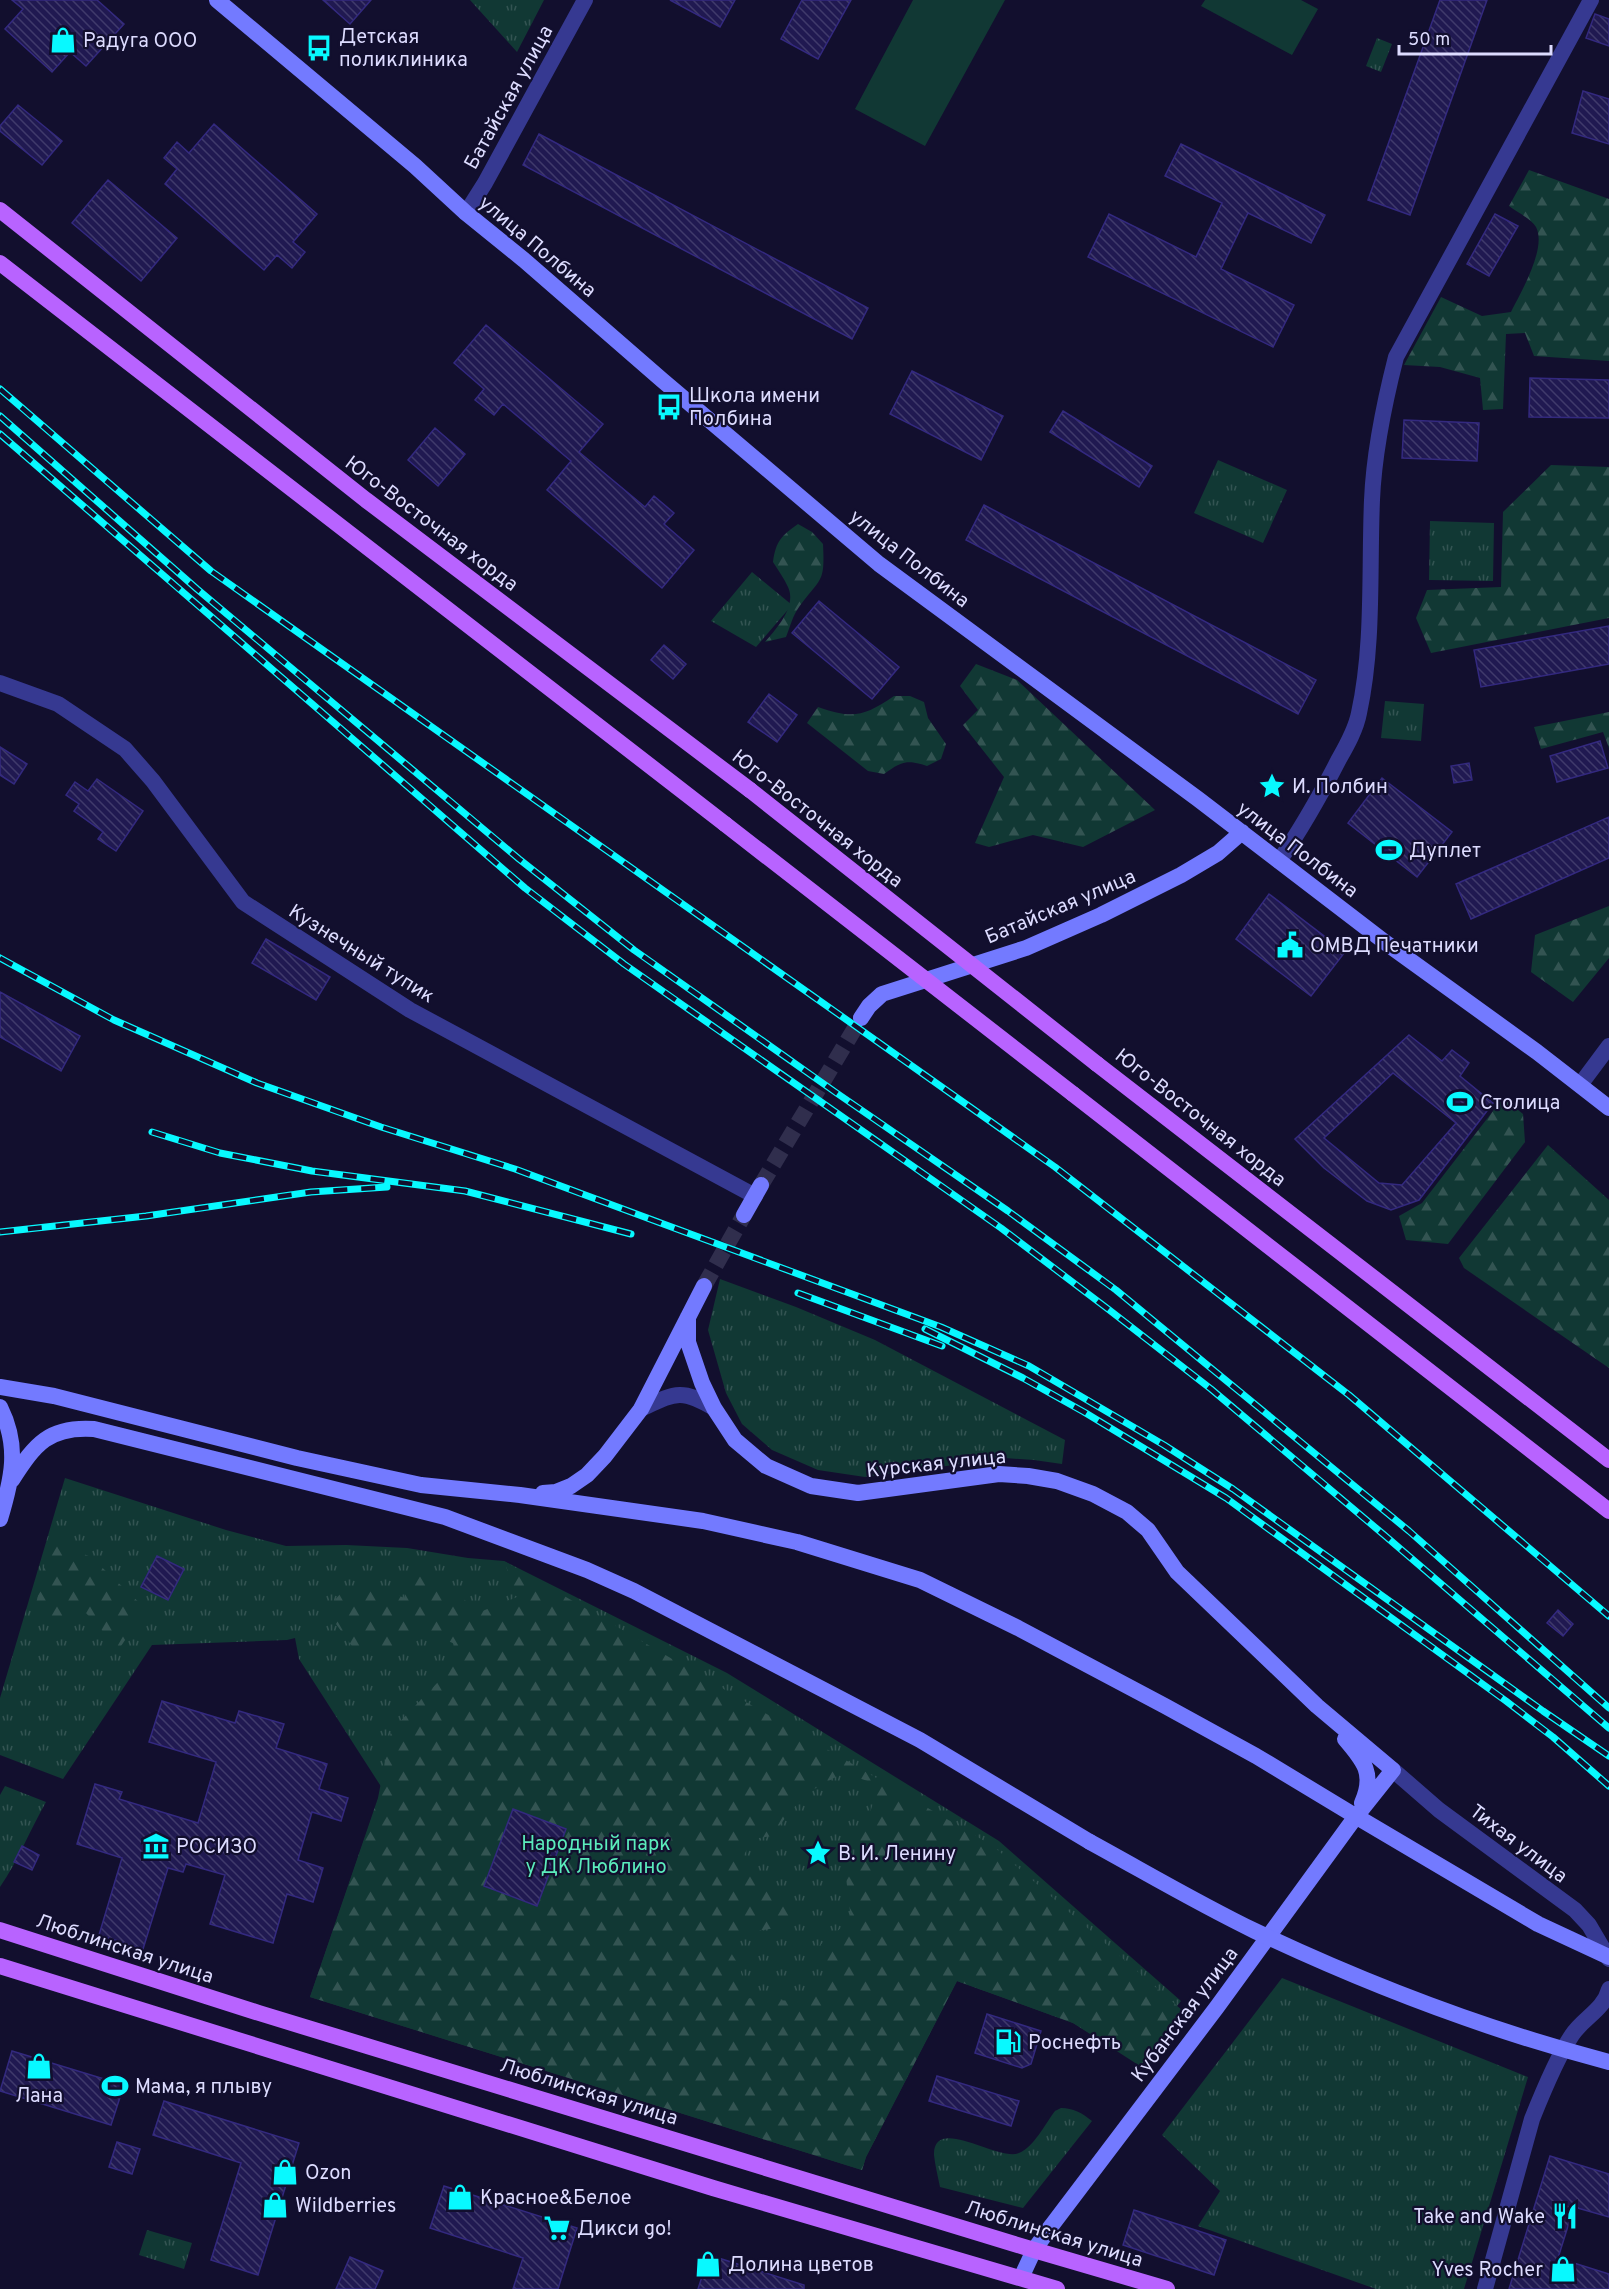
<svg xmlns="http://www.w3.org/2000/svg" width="1609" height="2289" font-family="Overpass,sans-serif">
  <defs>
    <pattern id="grass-tufts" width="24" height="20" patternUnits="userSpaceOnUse" patternTransform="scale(1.5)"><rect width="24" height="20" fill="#113834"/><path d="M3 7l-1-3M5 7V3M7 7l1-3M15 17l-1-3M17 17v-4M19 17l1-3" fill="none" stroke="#335452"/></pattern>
    <pattern id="forest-firs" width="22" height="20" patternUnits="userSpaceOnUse" patternTransform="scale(1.5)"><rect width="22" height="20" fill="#113834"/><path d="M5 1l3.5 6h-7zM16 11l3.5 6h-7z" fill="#335452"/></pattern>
    <pattern id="building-back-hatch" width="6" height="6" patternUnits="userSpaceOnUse" patternTransform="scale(1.5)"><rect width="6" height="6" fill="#201951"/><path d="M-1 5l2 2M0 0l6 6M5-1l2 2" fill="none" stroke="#403a6b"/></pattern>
  </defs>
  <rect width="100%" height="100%" fill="#120f2e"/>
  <path fill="url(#grass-tufts)" d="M470 0H544L517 52Z
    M1377 38 1392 44 1381 72 1366 66Z
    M1218 460 1287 490 1263 543 1194 513Z
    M1430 521 1494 523 1493 581 1429 580Z
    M752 572 792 605 756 647 711 621Z
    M1385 701 1424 704 1421 741 1381 738Z
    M720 1279 796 1307 875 1340 1065 1440 1062 1464 1034 1460 1005 1458 865 1477 818 1470 772 1450 742 1424 726 1393 708 1330Z
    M65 1478 226 1530 286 1546 346 1545 407 1548 468 1558 504 1561 727 1673 999 1841 1181 2001 1134 2060 1073 2023 957 1981 866 2157 862 2170 310 1997 382 1788 299 1659 295 1638 287 1640 152 1645 63 1779 0 1755V1698Z
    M5 1786 46 1802C30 1830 18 1861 0 1887V1795Z
    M1282 1978 1528 2077 1464 2289H1376L1198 2226 1220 2191 1162 2135Z
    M1061 2108C1073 2108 1082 2113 1092 2121L1023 2208 940 2187C938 2177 935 2165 934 2155 933 2114 999 2162 1019 2153 1034 2147 1045 2124 1055 2111Z
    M147 2230 192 2243 184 2269 139 2255Z"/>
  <path fill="url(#forest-firs)" fill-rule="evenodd" d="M1529 170 1609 199V361L1534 356 1525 333 1506 334 1503 409 1483 410 1480 378 1440 367 1404 365 1441 297 1482 316 1511 312C1521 292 1547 248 1536 227 1531 219 1517 212 1509 206Z
    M1551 465 1609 467V618L1431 653 1416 618 1427 590 1501 587 1503 512Z
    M798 524 812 532 823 544C825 584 821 577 799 607 793 615 790 627 786 637L765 642C777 628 797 606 788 587 784 578 778 570 773 562 776 541 781 536 798 524Z
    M976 664 1017 680 1155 810 1083 847 1033 835 989 847 975 843 1004 777 963 725 978 710 960 686Z
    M894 696H910L924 702 928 718 946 744 941 759 927 766C906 759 901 762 884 774L868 771 807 723 818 707C853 719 863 717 894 696Z
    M1609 712V748L1603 732 1541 749 1534 727Z
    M1609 906V958L1573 1002 1531 972 1535 935Z
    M1503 1098 1523 1114 1525 1142 1448 1244 1406 1240 1399 1216 1422 1203Z
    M1548 1145 1609 1200V1368L1464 1268 1459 1258Z
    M50 1540 91 1557 146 1609 119 1649 86 1613 60 1629 36 1604Z
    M504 1561 993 1846 1183 2011 1140 2066 1073 2023 957 1981 866 2157 862 2170 310 1997 378 1798 391 1731 439 1681 455 1644 422 1630 389 1654 354 1649 326 1610 341 1593 375 1584 404 1598 412 1576 435 1577 480 1612 517 1597ZM843 1773 880 1785 846 1877 851 1920 814 1950 827 1976 808 2002 746 1998 740 1967 726 1945 739 1934 787 1926 797 1911 754 1881 741 1860 753 1839 772 1836 788 1814 807 1793ZM513 1809 566 1829 537 1906 484 1886Z"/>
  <path fill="#113834" d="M913 0H1005L925 146 855 109Z
    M1205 0H1301L1318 9 1292 55 1201 6Z"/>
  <path fill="url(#building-back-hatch)" stroke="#33297f" stroke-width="1.5" fill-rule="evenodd" d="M12 0H97L124 24 86 66 70 52 52 72 5 29 23 9Z
    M323 0H371L350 24Z
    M670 0H735L720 27Z
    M802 0H851L818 59 781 39Z
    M1440 0H1487L1410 215 1368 200Z
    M1595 14 1609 19V46L1586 38Z
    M1583 91 1609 99V144L1572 133Z
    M18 105 62 141 42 165 0 131V126Z
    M214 124 317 214 293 242 305 252 292 268 277 255 264 270 165 184 177 169 164 158 177 142 189 153Z
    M539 134 868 308 852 339 523 165Z
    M1181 144 1325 215 1311 243 1248 213 1221 269 1294 305 1273 347 1088 257 1109 214 1196 257 1222 203 1165 176Z
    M108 180 177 238 141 281 72 223Z
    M1495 214 1518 226 1489 276 1467 264Z
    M486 325 603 424 579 452 645 507 654 496 674 513 664 524 694 550 662 588 547 490 571 461 503 404 494 415 475 400 484 389 454 363Z
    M912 371 1003 416 981 460 890 414Z
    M1530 378 1609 380V418L1529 417Z
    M1063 411 1152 466 1139 487 1050 432Z
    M1404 420 1479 423 1477 461 1402 458Z
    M435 428 465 454 438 486 408 460Z
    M984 505 1316 680 1298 714 966 540Z
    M819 601 899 667 872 699 792 633Z
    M1609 626V664L1481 687 1474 650Z
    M664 645 686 664 673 679 651 660Z
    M769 694 797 715 777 742 748 722Z
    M1600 741 1608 768 1557 782 1550 756Z
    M0 747 27 764 14 784 0 775Z
    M1469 763 1472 780 1454 783 1451 766Z
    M1382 778 1452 832 1417 877 1348 823Z
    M97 779 143 811 116 851 98 839 103 832 74 811 79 804 66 795 75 782 88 791Z
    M1609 817V858L1471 919 1456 884Z
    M1269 894 1345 952 1311 996 1236 939Z
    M266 939 330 977 316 1000 252 963Z
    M0 992 80 1036 61 1071 0 1037Z
    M1409 1035 1442 1061 1452 1050 1469 1063 1460 1076 1493 1103 1419 1200 1391 1210 1367 1201 1324 1168 1295 1139ZM1393 1073 1456 1123 1402 1185 1379 1183 1324 1138Z
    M157 1556 184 1569 168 1600 141 1587Z
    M1558 1610 1573 1624 1563 1636 1547 1623Z
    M162 1701 235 1723 239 1711 284 1724 276 1748 327 1764 319 1789 348 1798 341 1821 312 1812 298 1860 323 1868 313 1902 287 1894 273 1943 210 1924 225 1875 186 1864 183 1872 168 1868 143 1949 99 1935 122 1858 77 1844 95 1784 122 1792 119 1799 198 1823 216 1762 149 1742Z
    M513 1809 566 1829 537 1906 484 1886Z
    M22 1846 39 1855 32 1870 14 1862Z
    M987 2014 1041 2031 1031 2064 1022 2068 975 2053Z
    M12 2051 124 2085 111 2125 0 2091Z
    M937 2076 1019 2101 1011 2126 929 2101Z
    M164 2101 299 2143 258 2275 211 2260 241 2163 153 2135Z
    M117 2142 140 2149 132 2174 109 2167Z
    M1550 2156 1609 2174V2217L1574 2207 1558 2258 1609 2274V2289H1509Z
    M444 2186 577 2228 558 2289H513L523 2258 430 2228Z
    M1134 2210 1226 2240 1214 2275 1123 2245Z
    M709 2255 804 2285V2289H698Z
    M350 2257 383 2271 375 2289H336Z"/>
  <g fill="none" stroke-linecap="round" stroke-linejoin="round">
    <path stroke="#302e4d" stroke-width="16" stroke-dasharray="16 8" stroke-linecap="butt" d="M761 1185 861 1018
      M704 1286 744 1215"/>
    <path stroke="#363991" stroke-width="16" d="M466 213 485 183 585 0
      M0 683 58 704 125 749 153 781 243 902 410 1010 755 1196
      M1279 861C1302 828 1321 794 1339 759 1347 745 1356 729 1359 713 1374 644 1369 570 1372 500 1374 451 1384 404 1396 357L1591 0
      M1393 1770 1439 1810 1575 1910 1589 1925 1609 1959
      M1485 2289 1532 2119C1542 2094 1557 2057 1572 2035 1583 2018 1604 2010 1609 1989"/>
    <path stroke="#363991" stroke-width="16" d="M1580 1085 1609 1046
      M641 1409C675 1393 681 1388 714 1408"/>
    <path stroke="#737aff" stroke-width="16" d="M217 0 415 166 466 213 524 260 662 380 879 564 1198 799 1386 943 1537 1052 1609 1108
      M861 1018 869 1006 882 994 1026 948 1101 915 1181 875 1218 853 1242 832
      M744 1215 761 1185
      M688 1317V1342L702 1383 714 1408 735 1440 766 1466 811 1486 858 1493 999 1474 1028 1476 1057 1481 1093 1494 1127 1512 1148 1530 1177 1572 1317 1706 1393 1770 1354 1819 1217 2007 1052 2225 1034 2250 1021 2278
      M0 1387 54 1396 297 1458 421 1485 520 1495 703 1521 797 1542 920 1580 1018 1628 1165 1706 1256 1756 1352 1814
      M0 1407C20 1447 12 1479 0 1519
      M12 1480C35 1444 49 1426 94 1429L445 1517 587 1570 634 1591 920 1740 1090 1842
      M543 1493 556 1492 571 1486 587 1475 605 1456 641 1409 704 1286
      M1345 1739C1364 1761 1375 1774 1362 1803"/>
    <path stroke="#b863ff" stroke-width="16" d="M0 210 366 500 750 790
      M0 263 725 824
      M1097 1064 1609 1460
      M1073 1094 1609 1511
      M0 1930 259 2013 1034 2250 1167 2289
      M0 1966 713 2188 1057 2289"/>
    <g stroke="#08f9ff" stroke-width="7">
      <path id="rail" d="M0 389 211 571 1055 1167 1349 1395 1609 1616
        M0 416 197 589 519 859 634 950 838 1094 1008 1211 1116 1290 1409 1531 1609 1708
        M0 434 525 888 624 964 1001 1228 1108 1309 1211 1389 1383 1534 1609 1728
        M0 958 114 1020 257 1083 381 1127 515 1169 941 1327 1029 1366 1164 1445 1233 1489 1543 1711 1609 1756
        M152 1132 220 1153 312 1171 465 1191 631 1234
        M0 1232 146 1216 311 1192 387 1187
        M798 1293 942 1346
        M925 1329 1023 1378 1084 1412 1226 1498 1506 1701 1553 1737 1609 1786"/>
    </g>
    <use href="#rail" stroke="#120f2e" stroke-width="4.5" stroke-dasharray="14" stroke-linecap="butt"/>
    <path stroke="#737aff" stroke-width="16" d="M1352 1814 1538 1924 1609 1957
      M1090 1842C1145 1872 1199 1904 1255 1931 1369 1985 1487 2030 1609 2062"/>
    <path stroke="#b863ff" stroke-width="16" d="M750 790 1097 1064
      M725 824 1073 1094"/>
  </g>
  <defs>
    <g id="shop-bare" transform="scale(2.07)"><path d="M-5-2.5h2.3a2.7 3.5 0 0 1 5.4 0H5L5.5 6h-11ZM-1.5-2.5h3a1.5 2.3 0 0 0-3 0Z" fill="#08f9ff" stroke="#120f2e" stroke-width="2.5" paint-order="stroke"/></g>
    <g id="bus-bare" transform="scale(2.07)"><path d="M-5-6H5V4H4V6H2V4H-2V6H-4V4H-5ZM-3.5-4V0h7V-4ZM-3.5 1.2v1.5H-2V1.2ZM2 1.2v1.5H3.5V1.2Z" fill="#08f9ff" stroke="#120f2e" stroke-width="2.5" paint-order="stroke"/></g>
    <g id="sight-bare" transform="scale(2.07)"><path d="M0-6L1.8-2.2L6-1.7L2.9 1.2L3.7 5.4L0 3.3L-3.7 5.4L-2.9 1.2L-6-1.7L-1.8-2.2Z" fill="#08f9ff" stroke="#120f2e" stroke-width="2.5" paint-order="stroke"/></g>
    <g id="stadium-bare" transform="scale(2.07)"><path d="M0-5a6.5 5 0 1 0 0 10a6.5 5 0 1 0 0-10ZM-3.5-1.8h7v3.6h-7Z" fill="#08f9ff" stroke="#120f2e" stroke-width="2.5" paint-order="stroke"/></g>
    <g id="civic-bare" transform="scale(2.07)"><path d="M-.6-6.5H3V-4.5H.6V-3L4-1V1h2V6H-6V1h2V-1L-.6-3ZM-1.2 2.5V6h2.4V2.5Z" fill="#08f9ff" stroke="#120f2e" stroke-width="2.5" paint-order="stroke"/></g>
    <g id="museum-bare" transform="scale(2.07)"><path d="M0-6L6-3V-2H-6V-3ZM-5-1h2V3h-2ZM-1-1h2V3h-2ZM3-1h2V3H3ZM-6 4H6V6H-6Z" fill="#08f9ff" stroke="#120f2e" stroke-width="2.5" paint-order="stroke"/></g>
    <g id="fuel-bare" transform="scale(2.07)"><path d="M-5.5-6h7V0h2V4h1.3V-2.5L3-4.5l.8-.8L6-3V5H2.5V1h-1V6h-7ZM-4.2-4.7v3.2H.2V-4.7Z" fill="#08f9ff" stroke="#120f2e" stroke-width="2.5" paint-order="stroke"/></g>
    <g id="restaurant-bare" transform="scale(2.07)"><path d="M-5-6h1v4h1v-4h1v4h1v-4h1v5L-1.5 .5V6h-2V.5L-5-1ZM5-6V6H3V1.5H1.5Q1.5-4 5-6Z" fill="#08f9ff" stroke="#120f2e" stroke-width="2.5" paint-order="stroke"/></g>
    <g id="supermarket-bare" transform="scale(2.07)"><path d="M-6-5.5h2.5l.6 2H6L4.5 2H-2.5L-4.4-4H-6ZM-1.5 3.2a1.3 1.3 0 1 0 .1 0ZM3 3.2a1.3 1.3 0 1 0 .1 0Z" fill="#08f9ff" stroke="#120f2e" stroke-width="2.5" paint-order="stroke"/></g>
  </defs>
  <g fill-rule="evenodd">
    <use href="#shop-bare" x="63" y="40"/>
    <use href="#bus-bare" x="319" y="48"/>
    <use href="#bus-bare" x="669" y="407"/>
    <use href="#sight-bare" x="1272" y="786"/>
    <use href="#stadium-bare" x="1389" y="850"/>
    <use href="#civic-bare" x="1290" y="945"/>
    <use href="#stadium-bare" x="1460" y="1102"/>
    <use href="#museum-bare" x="156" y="1846"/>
    <use href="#sight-bare" x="818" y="1853"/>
    <use href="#fuel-bare" x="1008" y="2042"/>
    <use href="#shop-bare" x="39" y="2066"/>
    <use href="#stadium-bare" x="115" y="2086"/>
    <use href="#shop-bare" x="285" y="2172"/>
    <use href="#shop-bare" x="460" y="2197"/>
    <use href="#shop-bare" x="275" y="2205"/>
    <use href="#restaurant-bare" x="1565" y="2216"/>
    <use href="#supermarket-bare" x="557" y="2228"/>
    <use href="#shop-bare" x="708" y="2264"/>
    <use href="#shop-bare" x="1563" y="2269"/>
  </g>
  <g text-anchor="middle" stroke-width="4.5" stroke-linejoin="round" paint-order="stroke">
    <g font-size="20" fill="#dddcff" stroke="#120f2e" text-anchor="start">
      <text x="339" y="43">Детская<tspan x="339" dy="23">поликлиника</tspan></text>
      <text x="83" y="47">Радуга ООО</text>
      <text x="689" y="402">Школа имени<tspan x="689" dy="23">Полбина</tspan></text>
      <text x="1292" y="793">И. Полбин</text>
      <text x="1409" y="857">Дуплет</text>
      <text x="1310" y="952">ОМВД Печатники</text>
      <text x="1480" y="1109">Столица</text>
      <text x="176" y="1853">РОСИЗО</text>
      <text x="838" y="1860">В. И. Ленину</text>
      <text x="1028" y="2049">Роснефть</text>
      <text x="135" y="2093">Мама, я плыву</text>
      <text x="39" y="2102" text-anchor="middle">Лана</text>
      <text x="305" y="2179">Ozon</text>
      <text x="480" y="2204">Красное&amp;Белое</text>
      <text x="295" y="2212">Wildberries</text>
      <text x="1545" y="2223" text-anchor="end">Take and Wake</text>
      <text x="577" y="2235">Дикси go!</text>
      <text x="728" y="2271">Долина цветов</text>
      <text x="1543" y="2276" text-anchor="end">Yves Rocher</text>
    </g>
    <g font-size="20" fill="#dddcff" stroke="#120f2e">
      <text transform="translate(508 97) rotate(-61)" y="7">Батайская улица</text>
      <text transform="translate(538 246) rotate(40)" y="7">улица Полбина</text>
      <text transform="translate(432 523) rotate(37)" y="7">Юго-Восточная хорда</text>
      <text transform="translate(910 558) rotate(38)" y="7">улица Полбина</text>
      <text transform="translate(818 818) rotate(38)" y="7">Юго-Восточная хорда</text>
      <text transform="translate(1298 849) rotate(37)" y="7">улица Полбина</text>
      <text transform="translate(1060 906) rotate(-23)" y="7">Батайская улица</text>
      <text transform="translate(362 953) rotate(32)" y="7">Кузнечный тупик</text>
      <text transform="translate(1201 1117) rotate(38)" y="7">Юго-Восточная хорда</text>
      <text transform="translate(936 1463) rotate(-6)" y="7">Курская улица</text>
      <text transform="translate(1519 1843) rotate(37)" y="7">Тихая улица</text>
      <text transform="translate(125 1948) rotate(18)" y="7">Люблинская улица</text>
      <text transform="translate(1184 2014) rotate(-53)" y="7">Кубанская улица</text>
      <text transform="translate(589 2091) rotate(17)" y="7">Люблинская улица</text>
      <text transform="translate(1054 2233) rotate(17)" y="7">Люблинская улица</text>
    </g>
    <g font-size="20" fill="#5becbc" stroke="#120f2e">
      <text x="596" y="1850">Народный парк<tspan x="596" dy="23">у ДК Люблино</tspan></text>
    </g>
  </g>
  <path d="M1399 45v9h152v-9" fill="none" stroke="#dddcff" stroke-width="3"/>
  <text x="1408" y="45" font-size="18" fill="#dddcff" stroke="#120f2e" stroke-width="4.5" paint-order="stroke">50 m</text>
</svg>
